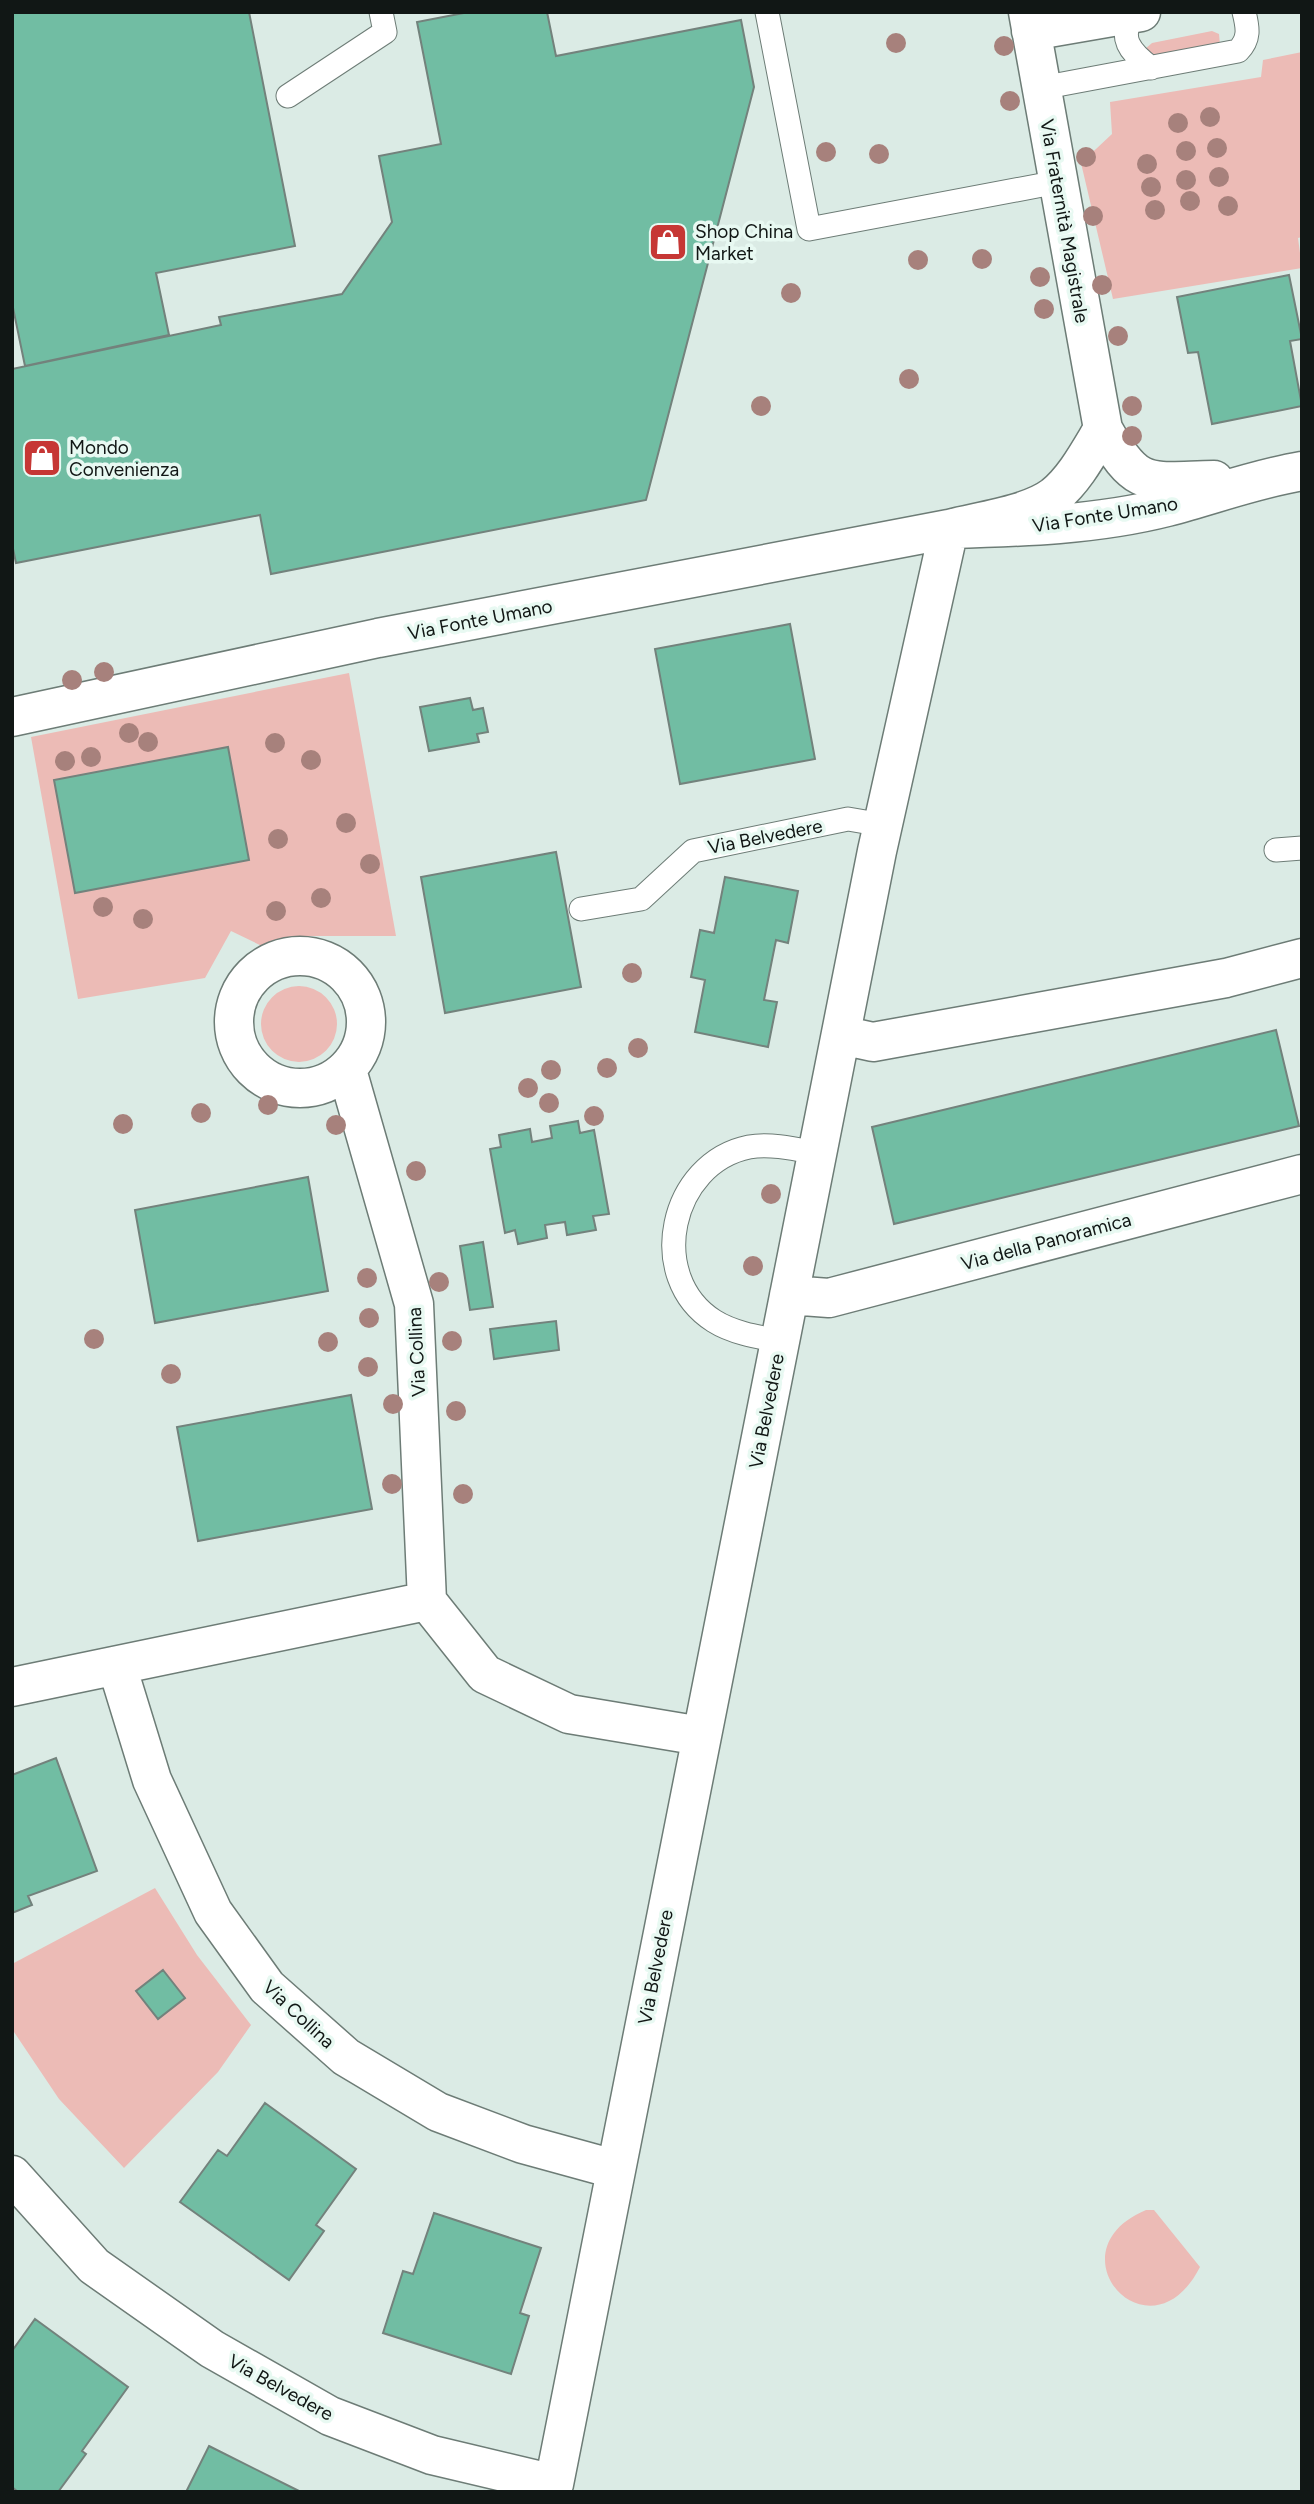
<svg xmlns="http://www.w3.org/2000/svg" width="1314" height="2504" font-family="Figtree,sans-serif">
  <rect width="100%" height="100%" fill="#dbebe5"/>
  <path fill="#ecbbb6" d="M1212 31 1219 34 1220 45 1154 59 1145 49 1152 43Z
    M1302 52V237L1298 238 1302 268 1113 299 1081 163 1112 134 1110 102 1261 77 1263 60Z
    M349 673 396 936H306L264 947 231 931 205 978 78 999 31 737Z
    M261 1024a38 38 0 1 1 76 0a38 38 0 1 1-76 0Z
    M155 1888 197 1955 251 2025 218 2072 124 2168 59 2099 12 2029V1964Z
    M1146 2210H1154L1200 2267C1150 2365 1048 2251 1146 2210Z"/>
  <path fill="#71bda3" stroke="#73827c" stroke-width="2" d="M12 12H249L295 246 156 273 169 335 25 366 12 303Z
    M469 12H547L556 56 741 20 754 87 646 500 271 574 260 515 16 563 12 544V369L221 325 219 317 342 294 392 222 379 156 441 144 417 22Z
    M1289 275 1302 339 1290 341 1302 406 1212 424 1198 352 1188 353 1177 297Z
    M790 624 815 759 680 784 655 649Z
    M470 698 473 710 483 708 488 732 477 734 479 742 429 751 420 707Z
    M228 747 249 860 75 893 54 780Z
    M556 852 581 987 445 1013 421 877Z
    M725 877 798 891 788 943 776 940 764 1000 777 1002 768 1047 695 1032 705 980 691 977 700 930 714 933Z
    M1276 1030 1299 1126 894 1224 872 1127Z
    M578 1121 580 1133 594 1130 609 1214 593 1216 596 1230 567 1235 565 1222 545 1225 547 1238 518 1244 515 1230 505 1233 490 1149 501 1147 499 1135 530 1129 532 1142 552 1138 550 1126Z
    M308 1177 328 1291 155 1323 135 1210Z
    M483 1242 493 1307 470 1310 460 1246Z
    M556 1321 559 1350 494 1359 490 1329Z
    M351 1395 372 1509 198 1541 177 1427Z
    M56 1758 97 1871 28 1896 32 1905 12 1913V1775Z
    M163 1970 185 1998 158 2019 136 1991Z
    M265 2103 356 2169 316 2225 324 2231 289 2280 180 2202 218 2150 227 2156Z
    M434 2213 541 2248 520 2313 529 2316 511 2374 383 2333 403 2271 413 2274Z
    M35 2319 128 2387 82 2451 86 2454 58 2492H18L12 2487V2351Z
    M209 2446 301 2492H186Z"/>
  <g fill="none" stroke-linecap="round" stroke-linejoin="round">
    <g stroke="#6d7c76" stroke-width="25">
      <path id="service" d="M767 12 809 229 1058 182
        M1135 13C1116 37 1131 53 1151 68
        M1041 88 1238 51C1250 39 1248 28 1244 12
        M288 96 385 32 381 12
        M1276 850 1302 848
        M581 909 641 899 693 851 848 819 883 825
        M780 1341C758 1337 733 1333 714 1321 645 1277 670 1163 749 1147 770 1143 796 1149 817 1153"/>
    </g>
    <g stroke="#6d7c76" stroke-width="41">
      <path id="minor" d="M1028 12 1103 429C1138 491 1148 481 1214 480
        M1031 31 1141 12
        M12 717 378 638 949 529C1022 527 1096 525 1167 507 1213 495 1255 479 1302 471
        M234 1022a66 66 0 1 1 132 0a66 66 0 1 1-132 0Z
        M841 1035 873 1042 1226 978 1302 958
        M347 1070 414 1304 427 1601 485 1674 569 1714 701 1736
        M789 1295 829 1298 1302 1174
        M117 1666 152 1780 213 1912 267 1987 346 2057 438 2112 523 2144 614 2169
        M12 1687 427 1601
        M12 2175 94 2266 212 2349 330 2416 432 2455 554 2484 877 851 949 529C979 521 1029 515 1054 496 1075 479 1089 452 1103 429"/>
    </g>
    <use href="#service" stroke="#fff" stroke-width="23"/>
    <use href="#minor" stroke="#fff" stroke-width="38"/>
  </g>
  <g fill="#a7817c">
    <circle cx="896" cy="43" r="10"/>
    <circle cx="1004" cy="46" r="10"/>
    <circle cx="1010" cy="101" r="10"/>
    <circle cx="1210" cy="117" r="10"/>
    <circle cx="1178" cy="123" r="10"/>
    <circle cx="1217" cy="148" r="10"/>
    <circle cx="1186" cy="151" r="10"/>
    <circle cx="826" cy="152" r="10"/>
    <circle cx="879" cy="154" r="10"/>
    <circle cx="1086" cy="157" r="10"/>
    <circle cx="1147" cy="164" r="10"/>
    <circle cx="1219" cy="177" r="10"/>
    <circle cx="1186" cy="180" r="10"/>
    <circle cx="1151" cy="187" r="10"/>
    <circle cx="1190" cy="201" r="10"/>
    <circle cx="1228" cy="206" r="10"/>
    <circle cx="1155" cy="210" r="10"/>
    <circle cx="1093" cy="216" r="10"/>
    <circle cx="982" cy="259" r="10"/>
    <circle cx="918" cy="260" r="10"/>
    <circle cx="1040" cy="277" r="10"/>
    <circle cx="1102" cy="285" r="10"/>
    <circle cx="791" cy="293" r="10"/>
    <circle cx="1044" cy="309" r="10"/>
    <circle cx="1118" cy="336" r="10"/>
    <circle cx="909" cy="379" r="10"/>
    <circle cx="761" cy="406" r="10"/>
    <circle cx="1132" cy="406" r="10"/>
    <circle cx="1132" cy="436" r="10"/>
    <circle cx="104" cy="672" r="10"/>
    <circle cx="72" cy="680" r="10"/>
    <circle cx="129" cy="733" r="10"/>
    <circle cx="148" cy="742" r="10"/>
    <circle cx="275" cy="743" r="10"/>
    <circle cx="91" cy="757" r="10"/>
    <circle cx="311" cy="760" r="10"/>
    <circle cx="65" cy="761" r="10"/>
    <circle cx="346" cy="823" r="10"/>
    <circle cx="278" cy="839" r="10"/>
    <circle cx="370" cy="864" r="10"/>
    <circle cx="321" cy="898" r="10"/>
    <circle cx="103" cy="907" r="10"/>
    <circle cx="276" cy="911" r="10"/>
    <circle cx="143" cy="919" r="10"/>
    <circle cx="632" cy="973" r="10"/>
    <circle cx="638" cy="1048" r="10"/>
    <circle cx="607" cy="1068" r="10"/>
    <circle cx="551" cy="1070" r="10"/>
    <circle cx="528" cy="1088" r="10"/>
    <circle cx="549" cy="1103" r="10"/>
    <circle cx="268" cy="1105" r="10"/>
    <circle cx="201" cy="1113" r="10"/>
    <circle cx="594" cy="1116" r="10"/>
    <circle cx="123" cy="1124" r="10"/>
    <circle cx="336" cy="1125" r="10"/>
    <circle cx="416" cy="1171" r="10"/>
    <circle cx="771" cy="1194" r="10"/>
    <circle cx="753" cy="1266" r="10"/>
    <circle cx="367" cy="1278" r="10"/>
    <circle cx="439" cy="1282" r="10"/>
    <circle cx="369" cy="1318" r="10"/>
    <circle cx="94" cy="1339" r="10"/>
    <circle cx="452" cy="1341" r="10"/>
    <circle cx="328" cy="1342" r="10"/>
    <circle cx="368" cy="1367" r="10"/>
    <circle cx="171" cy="1374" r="10"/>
    <circle cx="393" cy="1404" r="10"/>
    <circle cx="456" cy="1411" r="10"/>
    <circle cx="392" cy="1484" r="10"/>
    <circle cx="463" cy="1494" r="10"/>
  </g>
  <defs>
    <g id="shop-square" transform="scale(2.0125)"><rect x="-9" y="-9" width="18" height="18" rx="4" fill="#c63735" stroke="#e8f9f2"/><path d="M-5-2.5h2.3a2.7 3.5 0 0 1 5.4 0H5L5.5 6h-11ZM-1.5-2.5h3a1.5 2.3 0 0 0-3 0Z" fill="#fff"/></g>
  </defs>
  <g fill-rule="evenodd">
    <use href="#shop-square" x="668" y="242"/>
    <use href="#shop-square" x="42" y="458"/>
  </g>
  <g text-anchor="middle" stroke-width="7" stroke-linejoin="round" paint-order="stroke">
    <g font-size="19" fill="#111715" stroke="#e8f9f2">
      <text transform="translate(1065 221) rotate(80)" y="7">Via Fraternità Magistrale</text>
      <text transform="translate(1105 514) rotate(-9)" y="7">Via Fonte Umano</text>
      <text transform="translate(480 619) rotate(-11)" y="7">Via Fonte Umano</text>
      <text transform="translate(765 836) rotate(-11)" y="7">Via Belvedere</text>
      <text transform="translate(1046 1241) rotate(-15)" y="7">Via della Panoramica</text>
      <text transform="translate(416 1352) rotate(-93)" y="7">Via Collina</text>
      <text transform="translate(766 1411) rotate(-79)" y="7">Via Belvedere</text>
      <text transform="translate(655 1967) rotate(-79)" y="7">Via Belvedere</text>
      <text transform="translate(299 2014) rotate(43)" y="7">Via Collina</text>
      <text transform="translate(281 2387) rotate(29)" y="7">Via Belvedere</text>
    </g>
    <g font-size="19" fill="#111715" stroke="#e8f9f2" text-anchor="start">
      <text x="695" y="238">Shop China<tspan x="695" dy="22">Market</tspan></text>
      <text x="69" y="454">Mondo<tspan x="69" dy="22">Convenienza</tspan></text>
    </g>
  </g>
  <rect width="1314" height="2504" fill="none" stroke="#111715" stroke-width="28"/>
</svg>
